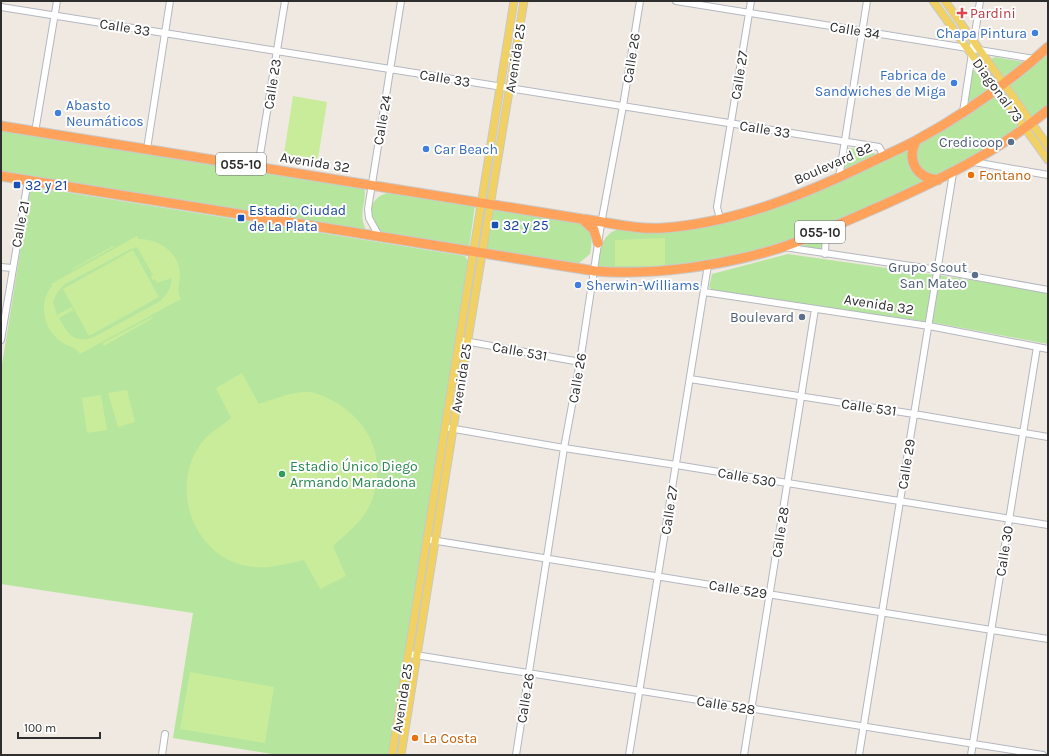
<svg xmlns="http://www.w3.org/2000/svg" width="1049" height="756" font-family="Karla,sans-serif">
  <rect width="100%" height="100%" fill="#efe9e1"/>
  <path fill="#b6e59e" d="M1048 53V106L1033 118 1009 84Z
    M995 57 1024 62 1005 77C999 74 991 66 991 59Z
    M974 70 988 86 986 91 966 105 971 72Z
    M994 94 1020 128 939 175C919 175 909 157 922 141Z
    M1 130 364 188C368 201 357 212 366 230L365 231 1 173Z
    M847 148 871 150 875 154 873 158 847 169 844 166Z
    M907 149C907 167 909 171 924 182 866 208 808 238 746 254 698 266 648 268 598 269 600 254 599 237 616 230 623 228 635 232 643 232 664 232 685 231 706 227 747 220 784 204 821 188 850 176 879 163 907 149Z
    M33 187 465 256 468 261 389 755H278L173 738 193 613 1 584V371L30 190Z
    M392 192 475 205 469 248 384 234C364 221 367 195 392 192Z
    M493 209 577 222C592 229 593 238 590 254L578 264H568L486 250Z
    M817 239 824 245 819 251 800 247Z
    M788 254 1048 291V344L936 323 715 292 709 287 712 274Z"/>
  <path fill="#c9ec9a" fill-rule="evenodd" d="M293 96 327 102 317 165 283 160Z
    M137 236 138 239C159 239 179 252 180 274 180 284 176 290 181 299L80 354C76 346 67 347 60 341 43 328 38 303 52 286L51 284ZM137 247 153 275 151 277 152 280 155 279 157 283 172 278C171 289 166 297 157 303L94 337C73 344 68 334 59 318L73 310 72 307 57 315 53 302 58 291 65 284 129 250Z
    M665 238V266H615V240Z
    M113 246 114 247 72 270V269Z
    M133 250 159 297 89 336 63 289Z
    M152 317 153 318 104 346 103 343Z
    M242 373 259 404C275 399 292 391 309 392 318 393 330 399 337 403 372 425 386 460 372 500 365 520 348 532 333 546L346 576 320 589 304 560C285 564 267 570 247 566 192 556 168 484 203 441 210 432 222 426 231 418L216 388Z
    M127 390 135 422 118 427 108 393Z
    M101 395 107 430 87 433 82 398Z
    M190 672 274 687 265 743 180 729Z"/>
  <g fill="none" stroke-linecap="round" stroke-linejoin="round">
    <g stroke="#b4b7c1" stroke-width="8">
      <path id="minor" d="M676 1 1035 59
        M1 7 879 147 884 156
        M963 112 980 1
        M35 132 57 1
        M147 149 170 1
        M974 162 1048 175
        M258 167 285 1
        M839 178 867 1
        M720 219 717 207 751 1
        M379 236 369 218 368 209 401 1
        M784 247 938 270 1048 290
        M825 254 826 230
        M1 267 12 268
        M704 292 929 326 1048 349
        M1 340 28 180
        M459 340 580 362
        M690 379 914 414 1048 437
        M449 428 564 448 676 465 1048 525
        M431 540 1048 639
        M409 654 1043 755
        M162 755 165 734
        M516 755 564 448 580 362 601 224 623 106 640 1
        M629 755 708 265
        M744 755 815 309
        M859 755 953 173
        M971 755 1037 347"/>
    </g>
    <g stroke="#c9c9c9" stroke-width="9">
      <path id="major" d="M933 1 1048 160
        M945 1 1048 146
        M392 755 514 1
        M401 755 453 429 524 1"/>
    </g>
    <g stroke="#c9c9c9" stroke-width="11">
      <path id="highway" d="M1 126 582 219C608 222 637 230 663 228 733 223 801 196 863 166 881 157 898 150 915 141 962 116 1008 83 1048 47
        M916 141C906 161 917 178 938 180
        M1 176 595 271C654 276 727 265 783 247 816 235 848 220 881 206 941 179 996 153 1048 110
        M582 219 594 230 598 243"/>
    </g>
    <use href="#minor" stroke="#fff" stroke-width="6"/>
    <use href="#major" stroke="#f2d163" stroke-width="7"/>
    <use href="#highway" stroke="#ffa35c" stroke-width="9"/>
  </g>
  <path fill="#e0444e" stroke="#fff" stroke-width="1.5" d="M960 7h4v4h4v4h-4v4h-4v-4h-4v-4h4z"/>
  <g fill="#3f7fe0" stroke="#fff" stroke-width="1.5">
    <circle cx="1035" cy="33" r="4"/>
    <circle cx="954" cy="83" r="4"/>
    <circle cx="58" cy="113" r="4"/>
    <circle cx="426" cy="149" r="4"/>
    <circle cx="578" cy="285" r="4"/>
  </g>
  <g fill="#5c6f8a" stroke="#fff" stroke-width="1.5">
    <circle cx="1011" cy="142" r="4"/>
    <circle cx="975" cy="275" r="4"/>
    <circle cx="802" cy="317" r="4"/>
  </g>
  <g fill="#e8710a" stroke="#fff" stroke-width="1.5">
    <circle cx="971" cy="175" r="4"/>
    <circle cx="415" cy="738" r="4"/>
  </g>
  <g fill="#1a4fb4" stroke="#fff" stroke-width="1.5">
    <rect x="13" y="181" width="8" height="8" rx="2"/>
    <rect x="237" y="214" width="8" height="8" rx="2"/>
    <rect x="491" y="221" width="8" height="8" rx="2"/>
  </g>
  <circle fill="#2e9e5b" stroke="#fff" stroke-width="1.5" cx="282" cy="474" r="4"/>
  <g text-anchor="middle" stroke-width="4" stroke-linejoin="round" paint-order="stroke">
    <g fill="#fff" stroke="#6d6d6d" stroke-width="1">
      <rect x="216" y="153" width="50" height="22" rx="3"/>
      <rect x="795" y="221" width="50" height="22" rx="3"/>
    </g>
    <g font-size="13" font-weight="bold" fill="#2e2e2e">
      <text x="241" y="169">055-10</text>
      <text x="820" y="237">055-10</text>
    </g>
    <g font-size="14" fill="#be3a42" stroke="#fff" text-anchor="start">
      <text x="970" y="18">Pardini</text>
    </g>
    <g font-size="14" fill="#2e2e2e" stroke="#fff">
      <text transform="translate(125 27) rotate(9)" y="5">Calle 33</text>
      <text transform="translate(855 30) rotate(9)" y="5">Calle 34</text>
      <text transform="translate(515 58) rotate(-81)" y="5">Avenida 25</text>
      <text transform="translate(631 58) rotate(-81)" y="5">Calle 26</text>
      <text transform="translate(739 75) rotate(-81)" y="5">Calle 27</text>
      <text transform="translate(445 78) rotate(9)" y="5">Calle 33</text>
      <text transform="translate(272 84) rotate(-81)" y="5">Calle 23</text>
      <text transform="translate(998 90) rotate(54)" y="5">Diagonal 73</text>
      <text transform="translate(382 120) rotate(-80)" y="5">Calle 24</text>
      <text transform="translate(765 129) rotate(9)" y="5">Calle 33</text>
      <text transform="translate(315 162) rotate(9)" y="5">Avenida 32</text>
      <text transform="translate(833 163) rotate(-24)" y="5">Boulevard 82</text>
      <text transform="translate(20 224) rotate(-79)" y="5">Calle 21</text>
      <text transform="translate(879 304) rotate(9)" y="5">Avenida 32</text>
      <text transform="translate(520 351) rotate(10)" y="5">Calle 531</text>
      <text transform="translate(461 378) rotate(-81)" y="5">Avenida 25</text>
      <text transform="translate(577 378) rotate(-80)" y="5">Calle 26</text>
      <text transform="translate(869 407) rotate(8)" y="5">Calle 531</text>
      <text transform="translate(906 464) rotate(-81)" y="5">Calle 29</text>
      <text transform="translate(747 477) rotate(10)" y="5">Calle 530</text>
      <text transform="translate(669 510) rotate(-81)" y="5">Calle 27</text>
      <text transform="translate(780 532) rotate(-81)" y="5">Calle 28</text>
      <text transform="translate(1004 551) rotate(-81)" y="5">Calle 30</text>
      <text transform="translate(738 589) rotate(9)" y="5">Calle 529</text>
      <text transform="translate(402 698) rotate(-81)" y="5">Avenida 25</text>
      <text transform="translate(525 698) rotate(-81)" y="5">Calle 26</text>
      <text transform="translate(726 705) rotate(9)" y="5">Calle 528</text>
    </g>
    <g font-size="14" fill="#366cbe" stroke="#fff" text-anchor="start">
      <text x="1027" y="38" text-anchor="end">Chapa Pintura</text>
      <text x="946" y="80" text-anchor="end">Fabrica de<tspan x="946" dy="16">Sandwiches de Miga</tspan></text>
      <text x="66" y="110">Abasto<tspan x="66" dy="16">Neumáticos</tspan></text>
      <text x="434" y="154">Car Beach</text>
      <text x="586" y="290">Sherwin-Williams</text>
    </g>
    <g font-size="14" fill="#4e5e75" stroke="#fff" text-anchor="end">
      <text x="1003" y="147">Credicoop</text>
      <text x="967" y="272">Grupo Scout<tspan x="967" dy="16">San Mateo</tspan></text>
      <text x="794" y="322">Boulevard</text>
    </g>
    <g font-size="14" fill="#c56008" stroke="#fff" text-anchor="start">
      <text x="979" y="180">Fontano</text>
      <text x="423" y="743">La Costa</text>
    </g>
    <g font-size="14" fill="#164399" stroke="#fff" text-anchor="start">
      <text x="25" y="190">32 y 21</text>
      <text x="249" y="215">Estadio Ciudad<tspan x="249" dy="16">de La Plata</tspan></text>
      <text x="503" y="230">32 y 25</text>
    </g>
    <g font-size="14" fill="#27864d" stroke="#fff" text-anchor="start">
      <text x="290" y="471">Estadio Único Diego<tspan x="290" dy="16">Armando Maradona</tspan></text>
    </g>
  </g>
  <rect width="1049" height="756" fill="none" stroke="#2e2e2e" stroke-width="4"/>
  <path d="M18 732v6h82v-6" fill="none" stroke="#2e2e2e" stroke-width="2"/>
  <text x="24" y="732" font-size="12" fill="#2e2e2e" stroke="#ffffff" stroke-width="3" paint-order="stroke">100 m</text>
</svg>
